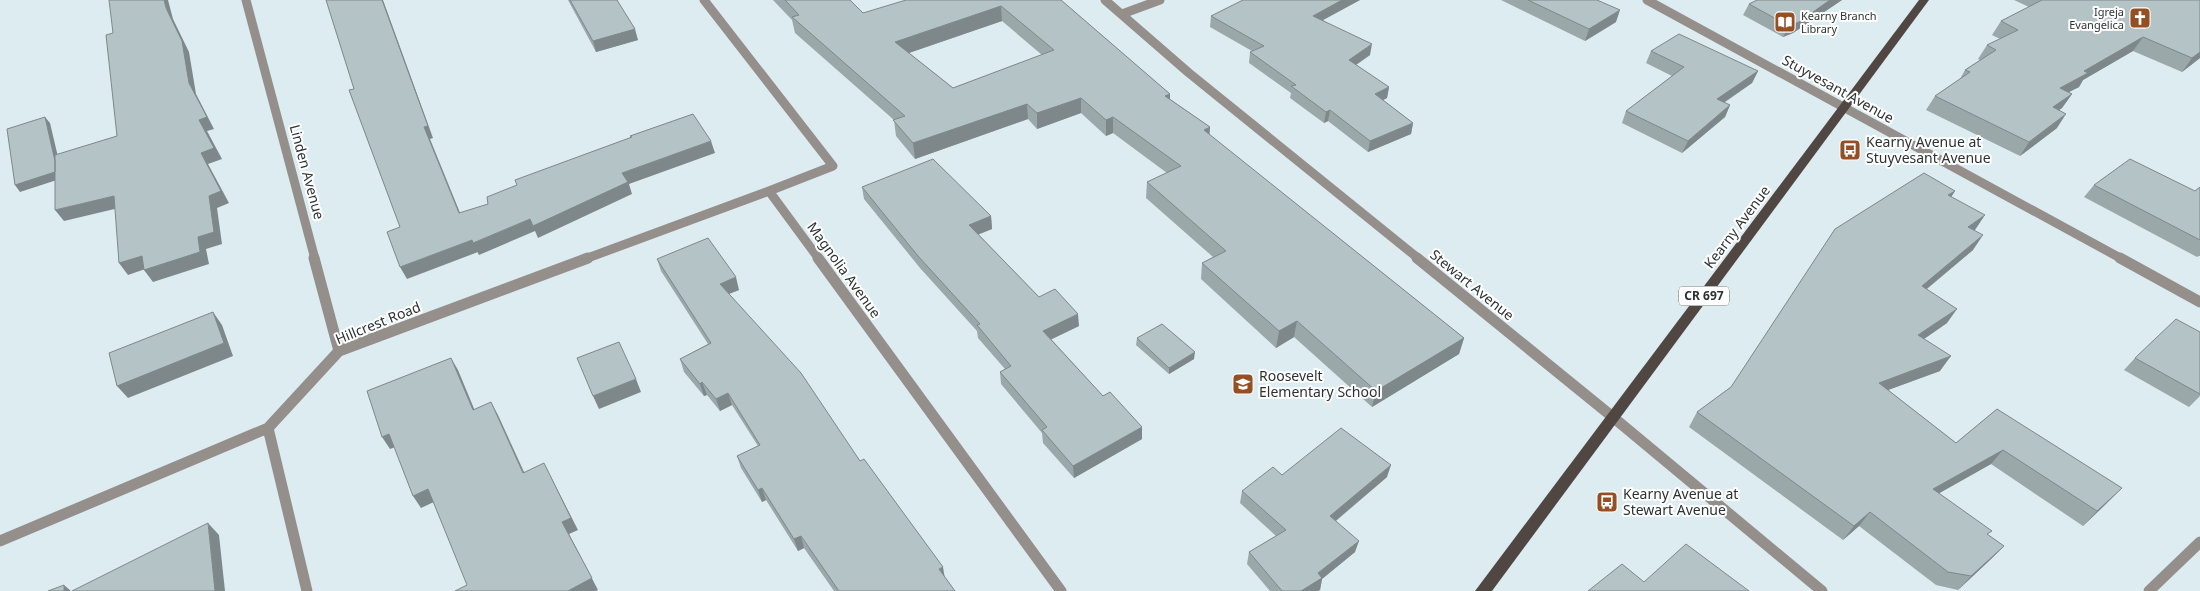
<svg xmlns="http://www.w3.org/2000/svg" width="2200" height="591" font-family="'Noto Sans',sans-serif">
  <rect width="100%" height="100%" fill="#ddecf0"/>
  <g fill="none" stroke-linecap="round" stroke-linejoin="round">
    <path stroke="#958f8c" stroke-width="9" d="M246 0 315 259
      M704 0 833 166 769 191 819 259
      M1105 0 1189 73 1419 259
      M1647 0 2122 259
      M1122 14 1160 0
      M585 259 769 191"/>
    <path stroke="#958f8c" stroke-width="11" d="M314 258 339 351
      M818 258 1061 591
      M1417 258 1614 418 1822 591
      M2120 258 2200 302
      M268 428 307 591
      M0 541 268 428 339 351 588 258
      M2149 591 2200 542"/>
    <path fill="#504743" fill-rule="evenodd" d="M1919 0H1929L1492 591H1475Z"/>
  </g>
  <path fill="#9ba8aa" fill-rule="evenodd" d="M568 0H617L638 40 596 52Z
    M773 0H850L863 13 1061 0 1170 94V99L1210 127 1209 135 1464 338 1459 354 1372 407 1294 337 1276 348 1201 279 1202 263 1213 257 1146 198 1147 182 1167 173 1113 133 1106 136 1081 113 1037 129 1028 119 915 159 896 136 894 120 795 33 792 20ZM1002 21 1042 55 953 88 909 53Z
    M1243 0H1360L1323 20 1370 55 1356 65 1389 87 1387 98 1383 100 1413 123 1411 134 1368 152 1328 121 1324 123 1290 98 1291 93 1249 63 1250 52 1252 51 1210 27 1211 16Z
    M1501 0H1597L1616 22 1585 41Z
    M1757 0H1842L1793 33 1783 37 1743 15 1749 4Z
    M2014 0H2200V58L2182 72 2133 51 2083 80 2079 87 2068 92 2072 94 2062 108 2059 110 2057 128 2020 156 1926 110 1935 96 1960 79 1965 70 1980 60 1978 59 1987 45 2000 39 1992 35 2001 21 2029 7Z
    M1651 51 1758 71 1752 83 1724 103 1730 105 1725 117 1682 153 1622 123 1626 111 1672 76 1646 63Z
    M2094 185 2195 191 2200 187V256H2199L2197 257 2084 197Z
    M862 187 991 216 992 229 978 234 1039 297 1079 326 1051 339 1142 439 1074 478 1043 443 1042 433 1001 384 1000 372 1005 369 978 338 977 331 920 268 864 199Z
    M1955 191 1951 197 1975 230H1974L1973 250 1927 289 1947 323 1924 339 1940 371 1888 390 1956 443 1997 409 2107 503 2083 526 1991 464 1939 493 1988 535 2004 546 1990 560 1958 590 1936 585 1859 526 1843 540 1689 427 1697 412 1731 387Z
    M657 259 739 290 729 294 860 461 955 591H834L804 548 798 551 766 500 762 502 741 468 737 456 758 446 732 405 720 411 707 395 704 396 684 372 680 359 708 344 661 271Z
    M2200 332V396L2189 407 2124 370 2135 358Z
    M1137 338 1194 359 1169 374 1136 345Z
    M1282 475 1387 477 1336 521 1355 552 1322 579 1320 590 1318 591H1270L1247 564 1249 552 1276 536 1240 503 1242 491Z"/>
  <path fill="#7e888b" d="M164 0H168L173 19 189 52 196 94 214 129 207 131 222 159 208 164 229 203 217 208 222 244 206 249 209 264 153 282 144 270 198 237 201 153 199 120Z
    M382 0H383L433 138 430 139 465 225 459 213 424 127Z
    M1342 0H1360L1312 26 1313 16Z
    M1830 0H1842L1793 33 1783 37 1789 26Z
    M1001 6 1002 21 897 57 895 42Z
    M1620 10 1616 22 1585 41 1589 29Z
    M635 29 638 40 596 52 593 41Z
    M2143 37 2133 51 2083 80 2079 87 2050 102 2060 88 2084 71Z
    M1372 44 1370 55 1347 71 1349 60Z
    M2200 52V58L2182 72 2192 58Z
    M1758 71 1752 83 1711 111 1717 99Z
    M1389 87 1387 98 1373 105 1375 94Z
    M1170 94V110L1165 96Z
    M2072 94 2062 108 2043 122 2053 107Z
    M1081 98V113L1037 129V113Z
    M1027 104 1028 119 915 159 913 143Z
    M1730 105 1725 117 1682 153 1688 141Z
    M1330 110 1328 121 1324 123 1326 112Z
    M2066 114 2057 128 2020 156 2029 142Z
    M45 117 50 123 63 178 20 192 15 185Z
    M1113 117V133L1106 136V120Z
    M1413 123 1411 134 1368 152 1370 141Z
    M1210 127 1209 143 1204 130Z
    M711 141 715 153 629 184 632 194 538 238 535 231 479 255 473 243 530 219 622 173Z
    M1955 191 1946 205 1948 195Z
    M114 196 123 207 64 221 55 210Z
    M1985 215 1975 230 1958 242 1968 227Z
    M991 216 992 229 970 238 969 225Z
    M1983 235 1973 250 1912 301 1922 286Z
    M472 240 478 252 407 279 400 267Z
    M142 256 151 267 128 275 119 263Z
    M736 277 739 290 723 296 720 284Z
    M1957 309 1947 323 1908 350 1918 335Z
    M213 312 222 325 233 356 128 398 117 386Z
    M1078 314 1079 326 1044 343 1043 331Z
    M1297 321 1294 337 1276 348 1279 331Z
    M1464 338 1459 354 1372 407 1376 391Z
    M1195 352 1194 359 1169 374V368Z
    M1951 356 1940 371 1869 397 1879 383Z
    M451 358 458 370 480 423 473 410Z
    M636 379 641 392 599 409 593 396Z
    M702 382 707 395 704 396 700 384Z
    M728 393 732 405 720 411 716 399Z
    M491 402 498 415 530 485 523 473Z
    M1142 427V439L1074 478 1073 466Z
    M389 434 398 446 390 449 382 437Z
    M2003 450 1991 464 1922 503 1933 489Z
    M1391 465 1387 477 1327 528 1330 516Z
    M550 475 578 530 569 534 598 590 596 591H568L562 522Z
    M762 488 766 500 762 502 758 490Z
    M2122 488 2107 503 2083 526 2097 511Z
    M428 489 436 501 421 508 413 496Z
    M1870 512 1859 526 1843 540 1854 526Z
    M208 523 219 535 225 591H215Z
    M801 536 804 548 798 551 794 539Z
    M1359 541 1355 552 1322 579 1320 590 1318 591H1301L1318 573Z
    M2004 546 1990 560 1958 590 1971 576Z
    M943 567 945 579 939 569Z
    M64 585 71 591H64Z"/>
  <path fill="#b4c3c6" stroke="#7e888b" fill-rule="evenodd" d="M109 0H164L166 8 182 41 189 83 207 117 199 120 214 148 201 153 221 191 209 196 214 232 198 237 200 252 144 270 142 256 119 263 114 196 55 210V155L117 136 106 35 113 33Z
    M326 0H382L428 126 424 127 459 213 488 204 487 197 517 185 515 180 632 137 630 136 693 114 711 141 622 173 628 182 533 226 530 219 473 243 472 240 400 267 387 232 400 227 349 90 354 89Z
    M570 0H617L635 29 593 41Z
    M785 0H850L863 13 906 0H1061L1170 94 1165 96 1210 127 1204 130 1464 338 1376 391 1297 321 1279 331 1202 263 1226 251 1147 182 1181 166 1113 117 1106 120 1081 98 1037 113 1027 104 913 143 893 120 905 116 792 17 799 15ZM1001 6 1054 50 953 88 895 42Z
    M1243 0H1342L1313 16 1372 44 1349 60 1389 87 1375 94 1413 123 1370 141 1330 110 1326 112 1291 86 1296 85 1250 52 1264 46 1211 16Z
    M1528 0H1597L1620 10 1589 29Z
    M1757 0H1830L1799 22 1789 26 1749 4Z
    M2042 0H2200V52L2192 58 2143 37 2084 71 2088 73 2060 88 2072 94 2053 107 2066 114 2029 142 1935 96 1970 72 1965 70 1996 50 1987 45 2018 30 2001 21Z
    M1679 34 1758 71 1717 99 1730 105 1688 141 1626 111 1684 67 1651 51Z
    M45 117 55 161V172L15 185 7 129Z
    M933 159 991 216 969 225 1039 297 1055 289 1078 314 1043 331 1103 396 1110 392 1142 427 1073 466 1042 430 1047 427 1000 372 1011 366 977 325 980 324 918 256 862 187Z
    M2130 159 2195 191 2200 187V240L2094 185Z
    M1924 173 1955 191 1948 195 1985 215 1968 227 1983 235 1922 286 1957 309 1918 335 1951 356 1879 383 1956 443 1997 409 2122 488 2097 511 2003 450 1933 489 1992 531 1987 534 2004 546 1971 576 1948 572 1870 512 1854 526 1697 412 1731 387 1835 229Z
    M708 238 736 277 720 284 801 373 860 461 864 459 943 567 939 569 955 591H839L801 536 794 539 762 488 758 490 737 456 760 445 728 393 716 399 702 382 700 384 680 359 711 343 657 259Z
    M213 312 224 343 117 386 109 353Z
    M2176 319 2200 332V394L2135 358Z
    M1162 324 1195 352 1169 368 1137 338Z
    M619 342 636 379 593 396 577 358Z
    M451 358 473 410 491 402 523 473 544 463 571 518 562 522 592 578 568 591H455L467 585 428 489 413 496 389 434 382 437 367 391Z
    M1341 428 1391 465 1330 516 1359 541 1318 573 1322 578 1301 591H1282L1249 552 1286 530 1242 491 1273 467 1282 475Z
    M208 523 215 591H72Z
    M1686 544 1749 591H1588L1622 564 1644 582Z
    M64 585V591H48Z"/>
  <defs>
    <g id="church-square" transform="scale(1.125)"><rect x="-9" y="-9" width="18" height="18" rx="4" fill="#944f25" stroke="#fff"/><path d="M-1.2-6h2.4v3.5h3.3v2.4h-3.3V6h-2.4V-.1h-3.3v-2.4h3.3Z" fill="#fff"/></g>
    <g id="library-square" transform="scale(1.125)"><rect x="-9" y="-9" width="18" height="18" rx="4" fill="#944f25" stroke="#fff"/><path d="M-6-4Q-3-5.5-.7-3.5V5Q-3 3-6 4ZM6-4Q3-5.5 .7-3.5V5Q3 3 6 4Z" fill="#fff"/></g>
    <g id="bus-square" transform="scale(1.125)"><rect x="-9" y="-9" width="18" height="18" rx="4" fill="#944f25" stroke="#fff"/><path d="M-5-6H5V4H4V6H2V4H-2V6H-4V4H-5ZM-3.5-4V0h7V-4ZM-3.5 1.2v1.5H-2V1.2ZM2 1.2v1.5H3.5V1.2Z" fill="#fff"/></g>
    <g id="school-square" transform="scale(1.125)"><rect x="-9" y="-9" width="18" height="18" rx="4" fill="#944f25" stroke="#fff"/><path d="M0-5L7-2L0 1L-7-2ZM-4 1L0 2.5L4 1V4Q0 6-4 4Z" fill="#fff"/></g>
  </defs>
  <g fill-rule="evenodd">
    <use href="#church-square" x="2140" y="18"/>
    <use href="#library-square" x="1785" y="22"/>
    <use href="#bus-square" x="1850" y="150"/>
    <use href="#school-square" x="1243" y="384"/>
    <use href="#bus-square" x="1607" y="502"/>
  </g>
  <g text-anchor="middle" stroke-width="4" stroke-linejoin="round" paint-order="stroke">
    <g font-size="11" fill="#2c3233" stroke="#fff" text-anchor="end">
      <text x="2124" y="16">Igreja<tspan x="2124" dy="13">Evangelica</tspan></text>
      <text x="1801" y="20" text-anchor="start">Kearny Branch<tspan x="1801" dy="13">Library</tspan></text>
    </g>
    <rect fill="#fff" stroke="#6b7070" stroke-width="1" x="1679" y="286.5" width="50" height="19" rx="4"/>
    <g font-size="12" font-weight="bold" fill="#2c3233">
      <text x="1704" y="300">CR 697</text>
    </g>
    <g font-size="14" fill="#2c3233" stroke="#fff">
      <text transform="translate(1838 89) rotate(29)" y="5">Stuyvesant Avenue</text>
      <text transform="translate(307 172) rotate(75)" y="5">Linden Avenue</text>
      <text transform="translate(1737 227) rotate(-53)" y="5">Kearny Avenue</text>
      <text transform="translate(844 270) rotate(54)" y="5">Magnolia Avenue</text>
      <text transform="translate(1472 285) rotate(39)" y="5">Stewart Avenue</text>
      <text transform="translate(378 323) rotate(-22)" y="5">Hillcrest Road</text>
    </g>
    <g font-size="14" fill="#2c3233" stroke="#fff" text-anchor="start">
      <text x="1866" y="147">Kearny Avenue at<tspan x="1866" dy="16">Stuyvesant Avenue</tspan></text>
      <text x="1259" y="381">Roosevelt<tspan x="1259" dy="16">Elementary School</tspan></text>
      <text x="1623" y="499">Kearny Avenue at<tspan x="1623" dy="16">Stewart Avenue</tspan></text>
    </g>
  </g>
</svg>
